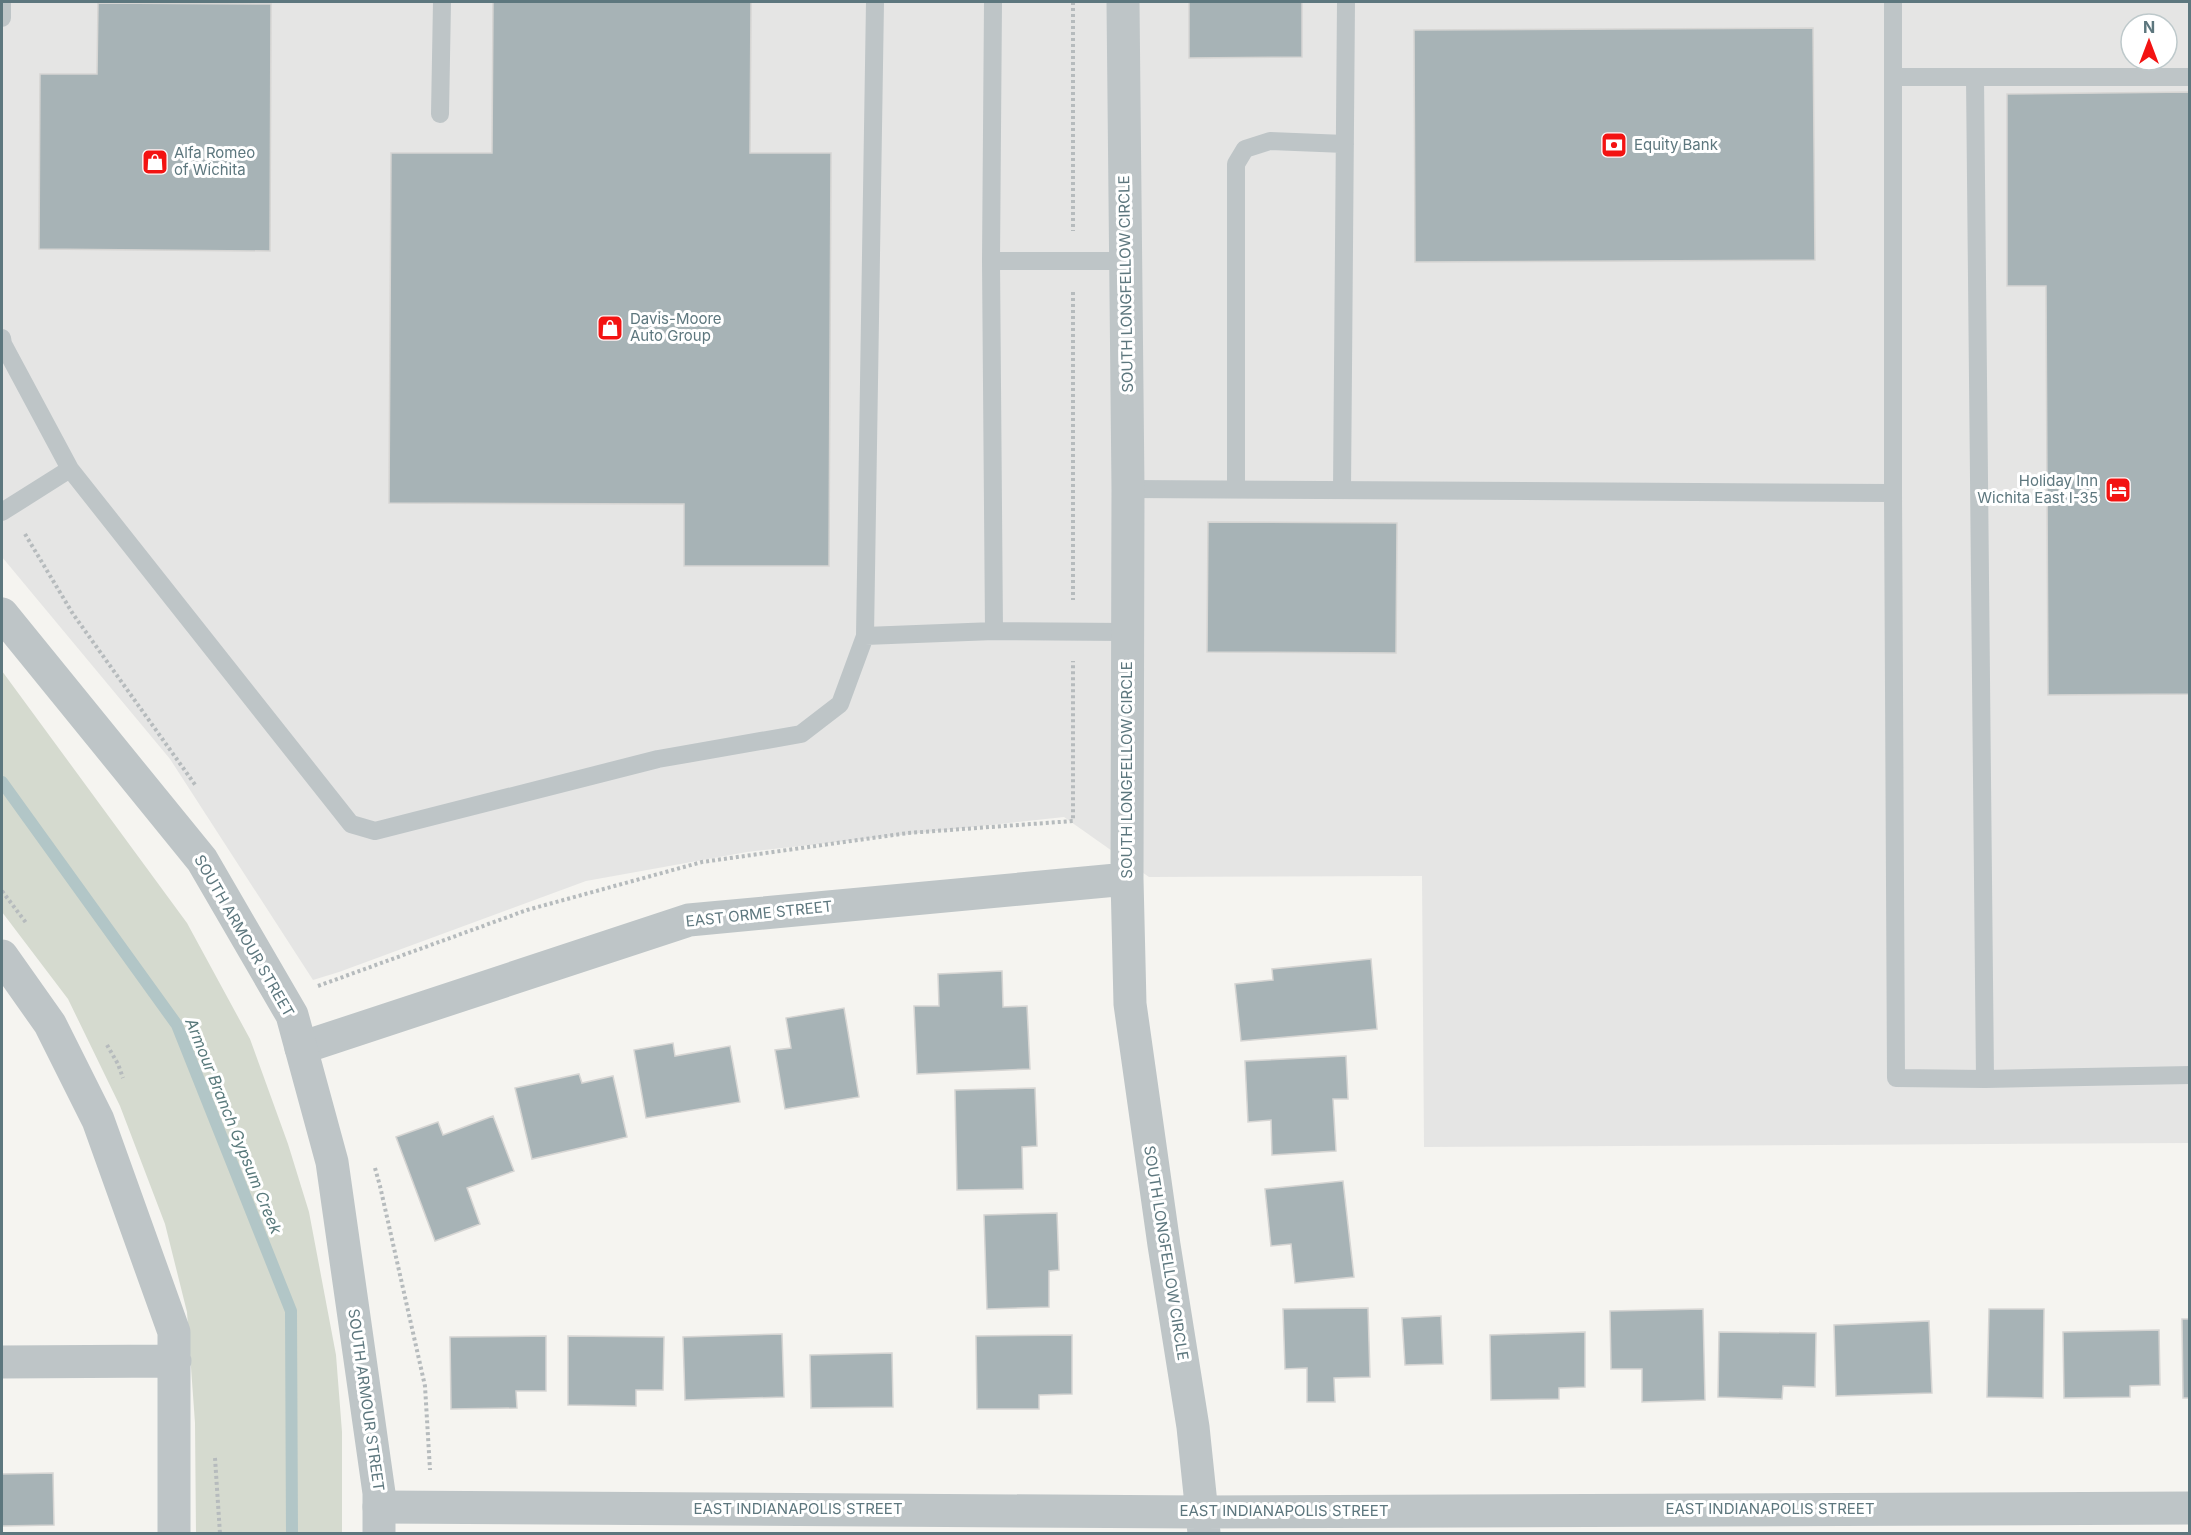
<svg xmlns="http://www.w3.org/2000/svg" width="2191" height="1535" font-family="Inter,sans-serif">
  <rect width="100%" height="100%" fill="#f5f4f0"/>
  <path fill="#e5e5e4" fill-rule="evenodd" d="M2 2H2189V1143L1424 1147 1422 876 1149 877 1064 817 747 852 586 881 339 972 313 980 170 759 2 557ZM2131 24H2167V60H2131Z"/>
  <path fill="#d5dacf" d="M2 671 187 923 250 1039 288 1144 309 1212 336 1355 342 1432V1533H196L195 1423 187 1312 165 1224 120 1106 68 999 2 912Z"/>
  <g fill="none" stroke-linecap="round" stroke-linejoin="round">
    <path stroke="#b2c6c7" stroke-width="12" d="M2 782 177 1025 291 1311 292 1534"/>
  </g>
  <path fill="#a7b3b6" stroke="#d6d5d3" stroke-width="1.5" d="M493 2H751L750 153H831L829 566H684V504L389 503 391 153H492Z
    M1189 2H1302V57L1189 58Z
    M98 3 271 4 270 251 39 249 40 74H97Z
    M1813 28 1815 260 1415 262 1414 30Z
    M2190 92V694L2048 695 2046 286H2007V94Z
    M1208 522 1397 523 1396 653 1207 652Z
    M1371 959 1377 1029 1241 1041 1235 984 1273 980 1272 969Z
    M1002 971 1003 1007 1027 1006 1030 1069 917 1074 914 1006H939L938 974Z
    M844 1008 859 1097 785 1109 775 1050 791 1048 786 1018Z
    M673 1043 675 1056 730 1046 740 1102 646 1118 634 1050Z
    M1346 1056 1348 1099H1333L1336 1151 1272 1155 1271 1120 1248 1122 1245 1061Z
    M579 1074 582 1083 613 1076 627 1137 532 1159 515 1088Z
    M1035 1088 1037 1146 1022 1147 1023 1189 957 1190 955 1090Z
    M493 1116 514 1171 467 1188 480 1224 435 1241 396 1137 438 1122 443 1135Z
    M1343 1181 1354 1277 1295 1283 1291 1244 1271 1246 1265 1189Z
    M1057 1213 1059 1270 1049 1271V1307L987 1309 984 1215Z
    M1368 1308 1370 1377 1334 1378 1335 1402H1307V1368L1285 1369 1283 1309Z
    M1703 1309 1705 1400 1642 1402V1369H1611L1610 1311Z
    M1989 1309H2044L2043 1398 1987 1397Z
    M1441 1316 1443 1364 1405 1365 1402 1318Z
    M2182 1319H2190V1398H2183Z
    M1929 1321 1932 1393 1836 1396 1834 1325Z
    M2159 1330 2160 1385 2130 1386V1397L2064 1398 2063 1332Z
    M1585 1332V1387L1559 1388V1399L1491 1400 1490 1335Z
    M1719 1332 1816 1333 1815 1387 1783 1386 1782 1399 1718 1397Z
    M782 1334 784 1397 685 1400 683 1337Z
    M1072 1335V1394L1039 1395V1409H977L976 1336Z
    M546 1336V1391H516L517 1408 451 1409 450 1337Z
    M568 1336 664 1337 663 1390H636V1406L568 1405Z
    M892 1353 893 1407 811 1408 810 1355Z
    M53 1473 54 1525 2 1526V1474Z"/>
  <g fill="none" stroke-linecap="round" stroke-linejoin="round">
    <path stroke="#b6bbbd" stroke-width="4" stroke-dasharray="3 3" stroke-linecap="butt" d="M1073 2V231
      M1073 292V600
      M25 534 73 614 196 786
      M2 891 27 924
      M318 986 527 910 702 862 908 833 1073 821V661
      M107 1045 118 1064 123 1078
      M375 1168 380 1186 425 1386 430 1470
      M215 1458 220 1534"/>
    <path stroke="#bec5c7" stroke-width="18" d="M2 18V2
      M1893 77H2190
      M1975 78 1985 1079
      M440 114 442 2
      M991 261 993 2
      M1126 261H991L994 631 1128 632
      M2 338 3 344 70 469 2 512
      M70 469 351 824 375 831 658 759 801 734 840 704 865 636 875 2
      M1128 489 1893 493V2
      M1236 489V164L1245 149 1270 141 1345 144
      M1342 490 1346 2
      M1893 493 1896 1078 1985 1079 2190 1075
      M865 636 994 631"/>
    <path stroke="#bec5c7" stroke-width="33" d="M1123 2 1128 489 1127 879 1130 1004 1164 1245 1193 1427 1204 1533
      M2 956 50 1024 98 1120 174 1332V1534
      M301 1048 689 920 1127 879
      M2 1362 175 1361
      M379 1507 1201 1512 2190 1508"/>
    <path stroke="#bec5c7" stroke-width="33" d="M2 614 202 860 292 1015 332 1162 379 1493V1534"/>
  </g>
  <defs>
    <g id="bank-square" transform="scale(1.35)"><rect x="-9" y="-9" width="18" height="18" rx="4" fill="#f31312" stroke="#fff"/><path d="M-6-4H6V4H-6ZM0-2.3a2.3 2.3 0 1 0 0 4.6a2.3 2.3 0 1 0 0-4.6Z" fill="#fff"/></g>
    <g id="shop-square" transform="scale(1.35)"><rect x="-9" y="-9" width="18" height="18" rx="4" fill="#f31312" stroke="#fff"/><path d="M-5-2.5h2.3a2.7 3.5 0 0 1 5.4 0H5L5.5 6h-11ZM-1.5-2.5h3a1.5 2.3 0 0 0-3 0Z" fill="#fff"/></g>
    <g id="hotel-square" transform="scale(1.35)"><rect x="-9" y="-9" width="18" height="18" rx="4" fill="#f31312" stroke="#fff"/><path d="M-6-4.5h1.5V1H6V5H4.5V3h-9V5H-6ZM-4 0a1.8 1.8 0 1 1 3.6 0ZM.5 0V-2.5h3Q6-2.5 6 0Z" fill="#fff"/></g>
  </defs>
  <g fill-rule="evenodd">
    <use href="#bank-square" x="1614" y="145"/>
    <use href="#shop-square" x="155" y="162"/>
    <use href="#shop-square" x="610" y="328"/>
    <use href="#hotel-square" x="2118" y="490"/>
  </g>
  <g text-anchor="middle" stroke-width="6" stroke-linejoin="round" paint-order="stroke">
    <g font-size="15" fill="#5d777e" stroke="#fff" text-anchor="start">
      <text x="1634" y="150">Equity Bank</text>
      <text x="174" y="158">Alfa Romeo<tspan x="174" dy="17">of Wichita</tspan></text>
      <text x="630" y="324">Davis-Moore<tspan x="630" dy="17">Auto Group</tspan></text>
      <text x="2098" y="486" text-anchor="end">Holiday Inn<tspan x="2098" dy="17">Wichita East I-35</tspan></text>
    </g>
    <g font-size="15" fill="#5d777e" stroke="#fff">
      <text transform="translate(1126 284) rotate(-91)" y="5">SOUTH LONGFELLOW CIRCLE</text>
      <text transform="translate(1127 770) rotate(-90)" y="5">SOUTH LONGFELLOW CIRCLE</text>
      <text transform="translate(759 914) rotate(-6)" y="5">EAST ORME STREET</text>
      <text transform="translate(244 936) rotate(60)" y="5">SOUTH ARMOUR STREET</text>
      <text transform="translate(1166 1253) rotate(81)" y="5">SOUTH LONGFELLOW CIRCLE</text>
      <text transform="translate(366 1400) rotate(82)" y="5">SOUTH ARMOUR STREET</text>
      <text x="798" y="1514">EAST INDIANAPOLIS STREET</text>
      <text x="1770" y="1514">EAST INDIANAPOLIS STREET</text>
      <text x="1284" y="1516">EAST INDIANAPOLIS STREET</text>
    </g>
    <g font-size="16" font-style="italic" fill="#58797b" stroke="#fff">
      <text transform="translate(234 1126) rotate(68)" y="6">Armour Branch Gypsum Creek</text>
    </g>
  </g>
  <rect width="2191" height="1535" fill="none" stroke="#5d777e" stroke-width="6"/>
  <g transform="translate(2149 42)"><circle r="28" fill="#ffffff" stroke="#bec9cb" stroke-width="1.5"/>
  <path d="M0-4.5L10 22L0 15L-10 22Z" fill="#f31312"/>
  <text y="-9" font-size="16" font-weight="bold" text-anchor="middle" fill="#5d777e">N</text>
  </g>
</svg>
